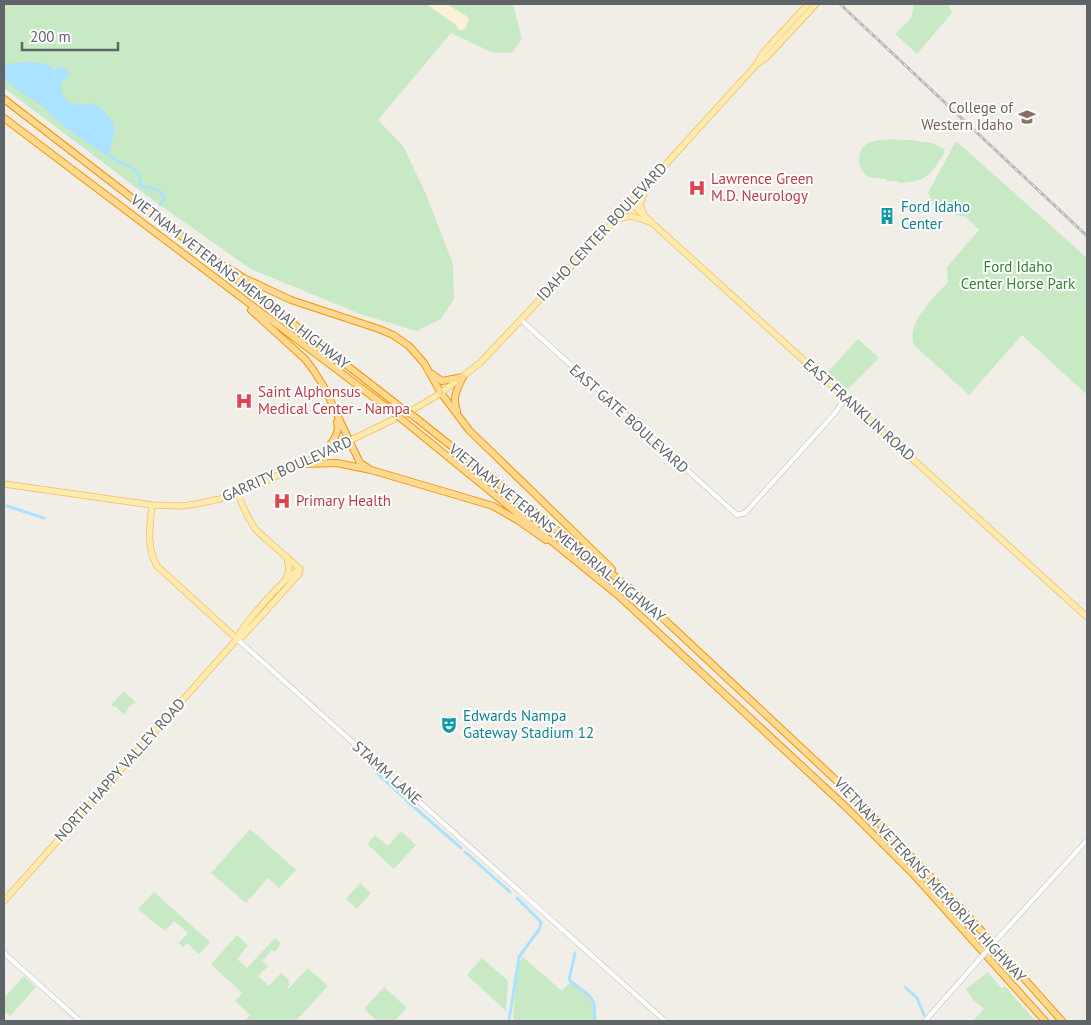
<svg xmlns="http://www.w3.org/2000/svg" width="1091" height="1025" font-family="'PT Sans',sans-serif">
  <rect width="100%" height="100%" fill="#f1eee8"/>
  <path fill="#c7e9c4" d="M4 4H513L522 39 512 53 491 52 451 33 378 120 403 146 426 194 453 264 454 299 441 319 417 331 360 314 251 269 154 201 4 88Z
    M914 4H945L949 6 952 13 917 54 895 34 911 18Z
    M910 140 932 143 944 149V153C931 176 925 182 898 183V181H887V179C880 178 873 179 868 176 854 168 857 146 871 142 883 138 898 140 910 140Z
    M956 141 1087 258V395L1022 335 969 395 914 345C906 322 934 298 948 282L947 267 979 230 966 217 936 210 928 193Z
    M858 339 878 357V359L846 391 826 374Z
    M124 691 136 703C131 704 126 709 125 715L116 707 111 705Z
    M250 829 296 870 279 888 268 878 246 903 211 873Z
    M401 831 416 845 394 869 367 844 375 835 388 846Z
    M360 883 371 893 357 909 346 899Z
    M154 892 210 942 199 954 187 943 183 948 179 943 188 933 174 921 165 931 138 909Z
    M237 935 248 946 237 959 247 968 275 938 281 944 275 952 272 950 264 959 261 960 268 966 258 976 269 986 281 973 289 980 288 982 290 984 287 988 288 989 308 968 328 986 296 1021H245L250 1015 235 1001 242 993 211 964Z
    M523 957 562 991 571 981 592 999 594 1021H516L513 1018 517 964Z
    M482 958 508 981 506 1011 467 975Z
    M988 972 1002 989 1005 986 1035 1021H973L984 1009 973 1000 966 989Z
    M24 976 36 987 10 1016 4 1011V998Z
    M384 987 407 1008 394 1021H377L364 1009Z"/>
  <path fill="#fcf0d8" d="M426 4H447L468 17C470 23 465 30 460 31L455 24Z"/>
  <path fill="#aae2ff" d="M30 62 47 64 54 70 60 66 64 68 70 74 69 77 61 82C60 91 64 99 71 104 78 103 84 105 91 103 105 109 113 117 115 132 111 140 112 149 107 155 91 147 73 133 59 122 53 117 48 110 42 106 29 97 16 89 4 79V67L12 63Z"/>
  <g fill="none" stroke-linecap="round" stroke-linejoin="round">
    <path stroke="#aae2ff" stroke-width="3" d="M108 154 120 163C126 163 137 170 140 177 140 180 140 183 141 186 151 189 160 187 164 199L160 205
      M7 506 44 518
      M374 767 379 775 403 797
      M406 800 461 848
      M465 852 510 892
      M575 953 569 980 589 995 594 1003 595 1021
      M905 987 917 998 924 1015
      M509 1021 519 957 540 928 541 922 517 898"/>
    <g stroke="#b5b8bc" stroke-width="5.5">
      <path id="minor" d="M521 320 737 515 745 513 835 413 845 398
        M237 639 665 1021
        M1000 936 1087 840
        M4 953 80 1021
        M925 1021 977 962"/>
    </g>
    <g stroke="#f7bd5b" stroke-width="7">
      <path id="major" d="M758 62 762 54 808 4
        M630 203 1087 617
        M644 215 640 205 646 188
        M616 219 631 216 650 222
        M4 484 152 505 182 506 196 504 220 499 260 484 411 411 441 393 480 363 626 208 757 64 766 58 816 4
        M237 493 248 517 256 530 300 569
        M152 505C150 527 146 546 157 566L237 639
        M286 580 289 569 287 557
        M237 639C242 625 287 575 300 569
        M4 901 237 639 243 636 291 583 299 574 300 569"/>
    </g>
    <g stroke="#f99500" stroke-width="8">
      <path id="highway" d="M4 99 207 256
        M4 118 389 409
        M203 253 244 278 291 300 379 329 393 335 409 346 424 363 441 393 469 430 612 569
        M222 268 399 406
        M251 310 305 359 314 371 324 387 360 463 368 468
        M432 374 442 381 463 377
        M457 411C452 397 457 389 463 377
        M416 418 636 593 855 798 969 917 1062 1021
        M404 421 620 597 848 809 915 876 1045 1021
        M326 451C332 441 340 435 337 422
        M301 464 337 463 371 470 446 492 493 506 519 521 546 540"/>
    </g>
    <use href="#minor" stroke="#fff" stroke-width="4.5"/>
    <use href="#major" stroke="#ffebaf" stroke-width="5.5"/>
    <use href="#highway" stroke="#ffd991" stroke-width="6"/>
    <g stroke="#b6b7b8" stroke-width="3">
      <path id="rail" d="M840 4 1087 236"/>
    </g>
    <use href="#rail" stroke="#fff" stroke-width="1" stroke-dasharray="4" stroke-linecap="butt"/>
    <g stroke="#b5b8bc" stroke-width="5.5" stroke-linecap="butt">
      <path id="minor-bridge" d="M977 962 1000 936"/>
    </g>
    <g stroke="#f99500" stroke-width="8" stroke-linecap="butt">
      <path id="highway-bridge" d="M399 406 416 418
        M389 409 404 421"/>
    </g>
    <use href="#minor-bridge" stroke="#fff" stroke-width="4.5"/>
    <use href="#highway-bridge" stroke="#ffd991" stroke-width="6"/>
  </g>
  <defs>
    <g id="university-bare" transform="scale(1.35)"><path d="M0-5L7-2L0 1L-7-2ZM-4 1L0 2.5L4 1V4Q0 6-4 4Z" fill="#8d6e63" stroke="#fff" stroke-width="2.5" paint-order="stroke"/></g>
    <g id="hospital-bare" transform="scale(1.35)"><path d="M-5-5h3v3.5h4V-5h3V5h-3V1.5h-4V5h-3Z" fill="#e0444e" stroke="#fff" stroke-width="2.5" paint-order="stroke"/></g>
    <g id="building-bare" transform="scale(1.35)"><path d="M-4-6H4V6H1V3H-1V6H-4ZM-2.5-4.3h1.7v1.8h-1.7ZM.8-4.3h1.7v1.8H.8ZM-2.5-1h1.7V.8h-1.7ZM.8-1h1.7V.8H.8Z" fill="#0f9aa8" stroke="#fff" stroke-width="2.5" paint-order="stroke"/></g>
    <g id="theatre-bare" transform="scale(1.35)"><path d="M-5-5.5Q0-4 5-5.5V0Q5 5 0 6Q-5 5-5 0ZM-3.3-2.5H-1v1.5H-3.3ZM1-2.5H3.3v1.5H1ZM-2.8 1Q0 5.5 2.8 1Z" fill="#0f9aa8" stroke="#fff" stroke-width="2.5" paint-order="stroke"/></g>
  </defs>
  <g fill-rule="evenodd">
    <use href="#university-bare" x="1027" y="117"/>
    <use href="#hospital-bare" x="697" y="188"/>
    <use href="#building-bare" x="887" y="216"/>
    <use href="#hospital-bare" x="244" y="401"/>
    <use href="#hospital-bare" x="282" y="501"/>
    <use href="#theatre-bare" x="449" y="725"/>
  </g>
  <g text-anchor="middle" stroke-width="4" stroke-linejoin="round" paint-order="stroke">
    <g font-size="15" fill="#785e54" stroke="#fff" text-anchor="end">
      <text x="1013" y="113">College of<tspan x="1013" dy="17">Western Idaho</tspan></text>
    </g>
    <g font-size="15" fill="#be3a42" stroke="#fff" text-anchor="start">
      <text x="711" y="184">Lawrence Green<tspan x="711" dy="17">M.D. Neurology</tspan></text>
      <text x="258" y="397">Saint Alphonsus<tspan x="258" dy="17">Medical Center - Nampa</tspan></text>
      <text x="296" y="506">Primary Health</text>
    </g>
    <g font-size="15" fill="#0d838f" stroke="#fff" text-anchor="start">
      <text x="901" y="212">Ford Idaho<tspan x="901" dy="17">Center</tspan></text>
      <text x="463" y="721">Edwards Nampa<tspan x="463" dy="17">Gateway Stadium 12</tspan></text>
    </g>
    <g font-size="15" fill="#5f6468" stroke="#fff">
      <text transform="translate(602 232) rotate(-47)" y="5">IDAHO CENTER BOULEVARD</text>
      <text transform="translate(240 282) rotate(38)" y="5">VIETNAM VETERANS MEMORIAL HIGHWAY</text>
      <text transform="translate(859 410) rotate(42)" y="5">EAST FRANKLIN ROAD</text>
      <text transform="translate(629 419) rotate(42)" y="5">EAST GATE BOULEVARD</text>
      <text transform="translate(287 469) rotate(-24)" y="5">GARRITY BOULEVARD</text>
      <text transform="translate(557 533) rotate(39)" y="5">VIETNAM VETERANS MEMORIAL HIGHWAY</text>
      <text transform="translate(120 770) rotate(-48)" y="5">NORTH HAPPY VALLEY ROAD</text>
      <text transform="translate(387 773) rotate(42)" y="5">STAMM LANE</text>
      <text transform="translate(930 880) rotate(47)" y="5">VIETNAM VETERANS MEMORIAL HIGHWAY</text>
    </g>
    <g font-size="15" fill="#358431" stroke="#fff">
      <text x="1018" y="272">Ford Idaho<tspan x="1018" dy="17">Center Horse Park</tspan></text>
    </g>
  </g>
  <rect width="1091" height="1025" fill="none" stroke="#5f6468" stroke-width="10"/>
  <path d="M22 42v8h96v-8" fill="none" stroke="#5f6468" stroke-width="2.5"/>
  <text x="30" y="42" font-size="15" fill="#5f6468" stroke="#ffffff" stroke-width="4" paint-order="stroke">200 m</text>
</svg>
